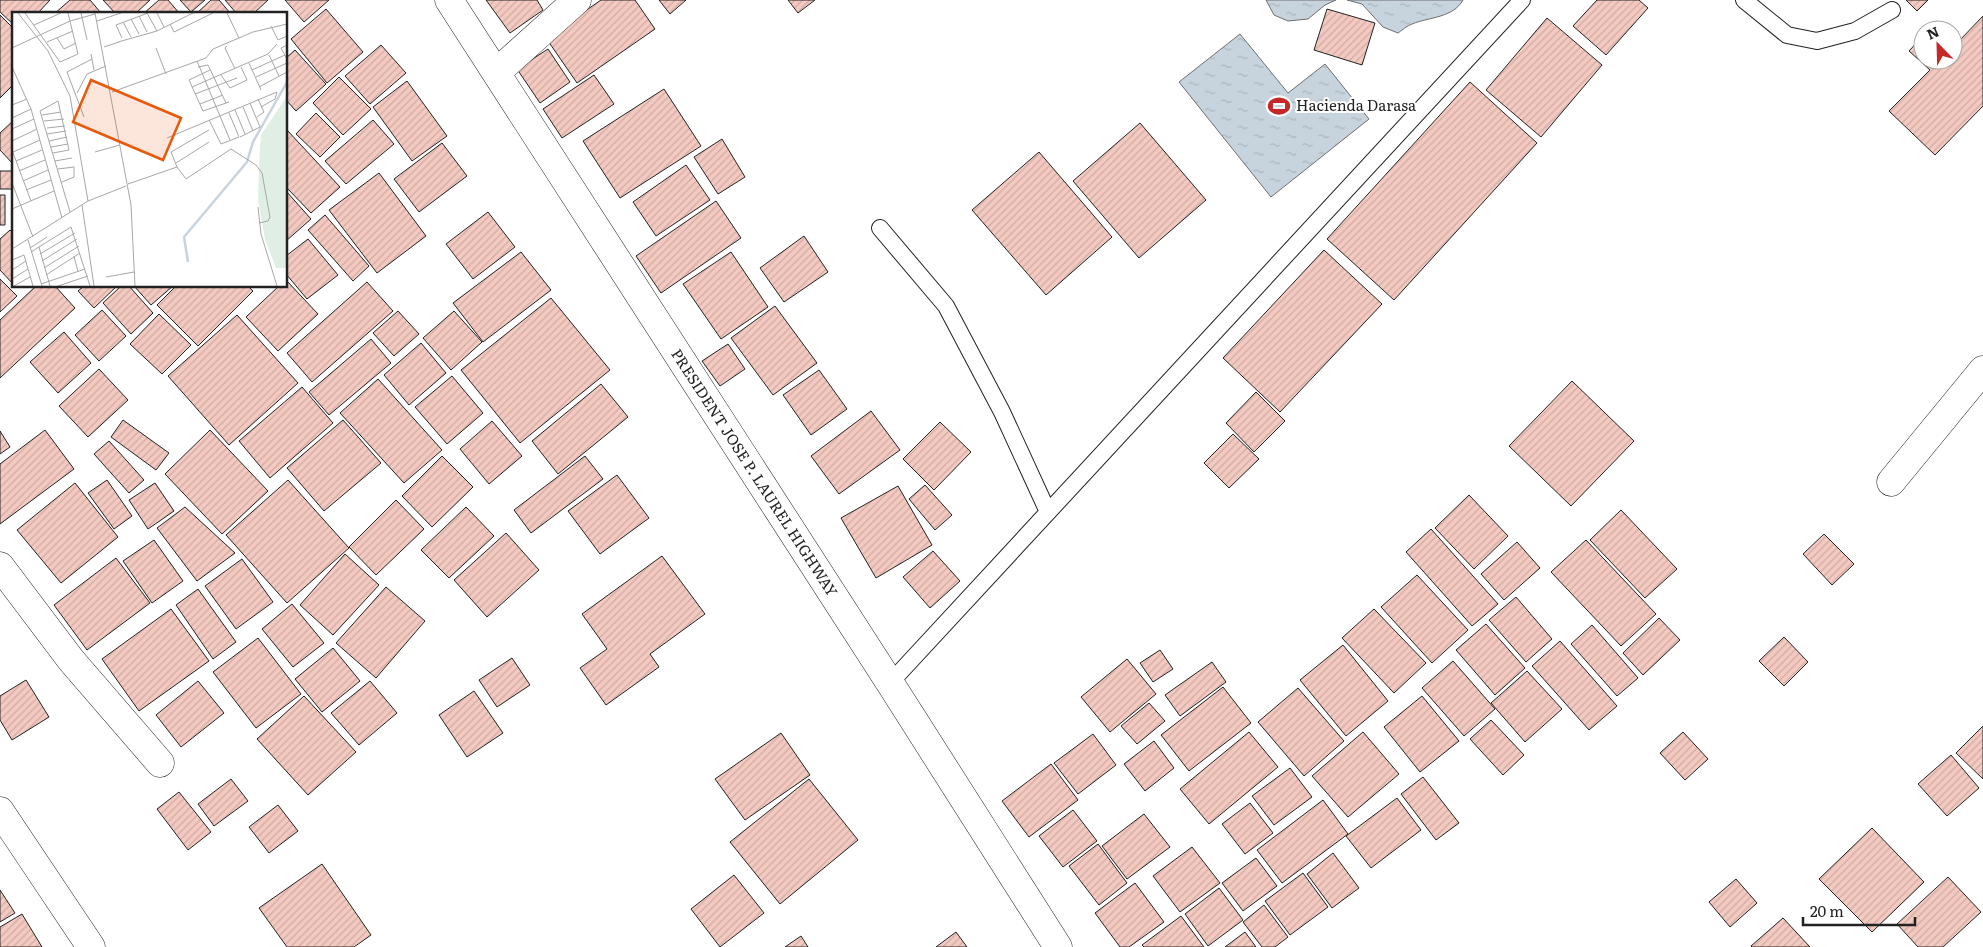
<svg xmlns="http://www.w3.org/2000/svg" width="1983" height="947" font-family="Literata,serif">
  <defs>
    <pattern id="water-ripples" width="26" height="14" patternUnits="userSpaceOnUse" patternTransform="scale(1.25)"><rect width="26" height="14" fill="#c7d3dd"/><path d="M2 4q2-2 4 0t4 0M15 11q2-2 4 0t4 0" fill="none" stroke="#abb5bd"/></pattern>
    <pattern id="building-hatch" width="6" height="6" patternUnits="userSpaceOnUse" patternTransform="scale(1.25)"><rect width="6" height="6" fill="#f3c9c0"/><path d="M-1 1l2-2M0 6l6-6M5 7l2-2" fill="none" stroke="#d0aca5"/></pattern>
  </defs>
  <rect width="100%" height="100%" fill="#fff"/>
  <path fill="url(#water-ripples)" stroke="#6f6f6f" d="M1266 0H1336L1325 5 1308 19 1288 21 1274 15Z
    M1347 0H1463C1453 18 1429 17 1412 24 1407 26 1402 30 1398 33L1383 27 1362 4Z
    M1240 34 1288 93 1325 64 1369 119 1271 197 1179 82Z"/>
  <path fill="url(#building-hatch)" stroke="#222" d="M0 0H50L37 14H14V25L0 12Z
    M70 0H90L101 13 54 14Z
    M103 0H150L135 14H116Z
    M159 0H168L180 14H143Z
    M180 0H205L191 12Z
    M211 0H219L231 14H196Z
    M225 0H268L253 14H237Z
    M285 0H329L304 22Z
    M486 0H537L543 10 510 33Z
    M601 0H635L655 29 577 83 546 38Z
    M659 0H686L670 14Z
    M788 0H815L798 13Z
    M1597 0H1639L1648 8 1606 55 1573 26Z
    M1906 0H1928L1917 11Z
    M326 9 363 52 327 83 291 39Z
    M1327 9 1375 23 1362 65 1314 50Z
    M0 15 14 29V84L0 98Z
    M1983 16V106L1935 155 1889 111 1930 70 1909 51 1923 36V60H1953V36L1959 41Z
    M1547 18 1602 65 1541 137 1486 90Z
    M1936 21 1947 30H1928Z
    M381 45 406 73 370 104 345 76Z
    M548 49 570 82 540 103 517 69Z
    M295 50 326 84 296 111 286 100V58Z
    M594 75 614 104 562 138 543 109Z
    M339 77 371 109 343 135 313 103Z
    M407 81 447 136 412 161 373 107Z
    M1470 82 1537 143 1394 300 1327 239Z
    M664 89 701 146 620 198 583 141Z
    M316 113 340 137 320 157 296 134Z
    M14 120V165L0 150V133Z
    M373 120 394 144 346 184 325 161Z
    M1140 123 1206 200 1139 258 1073 181Z
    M287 130 340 187 311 213 286 187Z
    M722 139 745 177 718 194 694 157Z
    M442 143 467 176 419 212 394 179Z
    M1039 152 1112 237 1046 295 972 210Z
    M686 165 710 200 656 236 633 202Z
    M0 171H14V189H0Z
    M379 173 426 236 377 273 329 210Z
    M286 191 311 219 286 241Z
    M0 195H5V225H0Z
    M716 201 741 238 661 293 636 256Z
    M488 212 515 247 473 279 446 244Z
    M325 215 369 266 353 281 308 230Z
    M10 230 14 234V285L0 270V239Z
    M804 236 828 272 784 302 760 268Z
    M308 239 338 275 307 299 286 274V256Z
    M1324 250 1382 304 1280 412 1223 358Z
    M521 252 551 290 483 342 453 303Z
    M731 252 768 307 721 339 683 284Z
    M0 279 17 296 0 312Z
    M286 280 318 314 278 351 246 317 279 286H286Z
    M367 282 393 311 312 382 287 353Z
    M36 286H55L75 308 0 378V320Z
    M84 286H117L94 308 78 291Z
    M121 286H129L153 313 131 334 103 303Z
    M134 286H173L151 305Z
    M176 286H248L253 291 198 346 157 305Z
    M551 298 610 370 520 443 461 370Z
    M775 306 817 363 773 395 731 338Z
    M102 310 126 336 99 361 75 335Z
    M398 311 419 334 394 356 373 333Z
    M454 311 482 342 451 370 423 338Z
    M159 314 191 345 162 374 130 344Z
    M237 315 298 383 229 445 168 376Z
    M64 332 91 363 58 393 30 362Z
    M371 339 391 363 329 415 309 392Z
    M421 343 446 373 409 405 384 375Z
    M728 344 745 369 720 386 702 361Z
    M99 369 128 400 88 437 59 406Z
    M819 370 847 409 811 435 783 395Z
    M452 376 483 413 447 444 415 407Z
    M378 379 442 450 404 483 340 413Z
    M1572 381 1634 441 1571 506 1509 446Z
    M601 384 628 417 558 474 532 441Z
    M302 387 333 423 270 478 239 441Z
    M1256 392 1285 421 1254 452 1226 423Z
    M871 411 900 450 839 494 811 456Z
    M123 420 169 453 156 470 111 437Z
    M343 420 381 463 324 511 287 468Z
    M492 421 522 456 489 484 460 449Z
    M940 422 971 452 934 490 903 459Z
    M45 430 74 469 0 524V464Z
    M210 430 268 491 222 534 165 474Z
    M0 431 10 447 0 454Z
    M1233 434 1259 459 1229 488 1204 463Z
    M109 441 144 480 129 493 94 454Z
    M442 456 473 487 432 527 402 496Z
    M585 456 603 479 531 533 514 510Z
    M617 475 649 518 600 554 568 511Z
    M107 480 132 516 114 529 88 493Z
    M288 480 349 548 287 603 226 535Z
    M75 483 118 537 61 583 17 530Z
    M155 483 174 511 148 529 129 500Z
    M925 485 952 515 935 530 909 499Z
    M898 486 932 545 876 578 841 518Z
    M1469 495 1508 536 1474 569 1435 528Z
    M396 500 424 529 376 575 349 547Z
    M185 507 235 553 197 581 157 528Z
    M466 507 494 536 449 578 421 550Z
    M1621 510 1677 569 1645 598 1590 540Z
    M1431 529 1498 604 1472 626 1406 552Z
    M506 533 539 570 487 617 454 580Z
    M1824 534 1854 564 1832 585 1803 554Z
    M154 540 183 581 152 603 123 561Z
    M1586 540 1656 614 1621 646 1551 572Z
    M1517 542 1540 568 1504 600 1481 574Z
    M933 551 960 581 930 608 903 577Z
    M345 554 379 585 333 635 300 605Z
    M662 556 705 614 650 654 659 667 606 705 580 668 607 649 582 614Z
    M116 558 150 603 87 650 54 605Z
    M242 559 273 602 236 629 205 586Z
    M1417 575 1468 630 1432 663 1381 607Z
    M386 587 425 621 376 678 336 643Z
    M198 589 236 642 213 659 176 605Z
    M1516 597 1552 639 1526 662 1489 620Z
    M292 604 324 643 293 667 262 629Z
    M171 609 209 661 139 711 102 659Z
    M1374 609 1426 663 1394 693 1342 638Z
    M1659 618 1680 640 1643 675 1623 653Z
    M1486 624 1525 668 1495 695 1456 650Z
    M1592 625 1638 678 1617 696 1571 644Z
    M1784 637 1808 662 1784 686 1759 661Z
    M258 638 301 694 256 728 213 672Z
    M1560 641 1617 706 1589 730 1532 666Z
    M1343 645 1388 701 1346 736 1300 680Z
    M333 648 360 681 322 712 295 679Z
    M1160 650 1173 669 1153 682 1140 663Z
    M512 658 530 685 497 707 479 680Z
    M1127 659 1156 694 1110 732 1081 697Z
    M1453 661 1495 709 1464 736 1422 688Z
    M1212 662 1226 682 1180 716 1165 695Z
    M1527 671 1562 709 1525 742 1491 703Z
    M26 680 49 717 12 740 0 720V696Z
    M198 681 224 713 181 747 156 715Z
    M370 681 397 713 359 745 331 713Z
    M1223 687 1251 723 1189 771 1161 735Z
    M1298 688 1344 741 1304 776 1258 722Z
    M474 691 503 733 467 757 439 715Z
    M304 696 356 752 308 795 257 739Z
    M1422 696 1459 741 1420 772 1384 727Z
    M1149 703 1165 721 1137 744 1121 726Z
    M1491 720 1524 755 1503 775 1470 739Z
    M1983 726V779L1956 753Z
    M1249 732 1278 767 1209 824 1180 789Z
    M1363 732 1399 774 1348 817 1312 776Z
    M1683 732 1708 759 1685 780 1660 753Z
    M781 733 810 775 745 820 715 779Z
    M1093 734 1116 765 1078 794 1054 763Z
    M1154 741 1174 768 1145 791 1124 764Z
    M1951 755 1979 788 1947 816 1918 784Z
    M1051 764 1078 800 1029 837 1002 801Z
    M1290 768 1312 797 1274 825 1252 796Z
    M1423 777 1459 823 1436 840 1401 794Z
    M231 779 248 801 214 826 198 804Z
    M809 779 858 840 780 904 730 842Z
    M179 792 211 832 188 850 157 809Z
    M1397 798 1421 830 1371 868 1346 836Z
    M1323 800 1348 834 1282 883 1257 850Z
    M1250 803 1273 833 1245 854 1222 824Z
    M278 805 298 831 269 853 249 827Z
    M1073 810 1097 841 1063 867 1039 836Z
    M1144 814 1170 847 1127 879 1102 846Z
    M1872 828 1924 882 1872 932 1819 879Z
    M1098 844 1127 883 1099 905 1069 866Z
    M1192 847 1220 883 1180 912 1153 876Z
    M1333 853 1359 888 1332 908 1307 874Z
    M1256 858 1277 886 1243 911 1222 883Z
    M322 864 371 935 354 947H287L259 908Z
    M1303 873 1328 907 1290 935 1265 901Z
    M734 875 764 913 720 947 691 909Z
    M1948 877 1981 912 1943 947H1918L1897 924Z
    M1736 879 1757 903 1730 927 1709 902Z
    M1135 883 1164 922 1129 947H1120L1095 913Z
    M1219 888 1243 920 1208 946 1185 914Z
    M0 890 15 913 0 922Z
    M1264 905 1288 937 1275 947H1262L1243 922Z
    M22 914 42 947H0V927Z
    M1181 916 1204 947H1144L1142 945Z
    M1783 918 1810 947H1752L1751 946Z
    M956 932 967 947H936Z
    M1245 932 1256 947H1225Z
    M801 936 808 947H785Z"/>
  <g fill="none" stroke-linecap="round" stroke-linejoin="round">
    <g stroke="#222" stroke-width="18">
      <path id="service" d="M1744 0 1787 35 1817 41 1855 31 1892 10
        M880 228 946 306 1002 412 1048 512
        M890 683 1522 0"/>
    </g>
    <g stroke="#222" stroke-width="29">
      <path id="minor" d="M497 72 577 0
        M1891 482 1983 370
        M0 566 71 660 160 763
        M0 811 91 947"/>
    </g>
    <g stroke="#222" stroke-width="29">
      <path id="trunk" d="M449 0 890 683 1058 947"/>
    </g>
    <use href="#service" stroke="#fff" stroke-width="16"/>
    <use href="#minor" stroke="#fff" stroke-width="28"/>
    <use href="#trunk" stroke="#fff" stroke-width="28"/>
  </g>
  <defs>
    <g id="stadium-bare" transform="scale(1.725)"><path d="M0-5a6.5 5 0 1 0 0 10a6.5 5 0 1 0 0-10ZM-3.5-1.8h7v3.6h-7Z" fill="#c62828" stroke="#fff" stroke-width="2.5" paint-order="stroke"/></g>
  </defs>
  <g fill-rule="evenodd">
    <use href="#stadium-bare" x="1279" y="106"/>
  </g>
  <g text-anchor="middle" stroke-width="4" stroke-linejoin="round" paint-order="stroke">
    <g font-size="15" fill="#222" stroke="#fff" text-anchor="start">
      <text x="1296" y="111">Hacienda Darasa</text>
    </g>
    <g font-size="15" fill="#222" stroke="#fff">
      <text transform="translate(754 473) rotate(57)" y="5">PRESIDENT JOSE P. LAUREL HIGHWAY</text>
    </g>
  </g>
  <g transform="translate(12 12)">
    <rect width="275" height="275" fill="#fff"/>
    <path d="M275 84V256H264L253 227 246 188 248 134 249 123Z" fill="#e0efe3"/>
    <path fill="none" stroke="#c7d3dd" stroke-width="2.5" d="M176 250 172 225 235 150 241 130 275 70"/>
    <path fill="none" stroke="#a7a7a7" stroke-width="1" d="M6 1 36 39 58 84 76 189M13 1 48 50 66 42 56 1M69 1 75 28M83 1 119 193 123 274M135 1 145 19M145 1 152 15M215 1 227 26M127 4 135 20M119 7 127 22M85 9 109 1M111 10 119 25M158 12 162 20 201 1M22 13 49 1M259 14 266 28 275 24M45 26 52 37 64 31M110 26 104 13 136 1M35 30 61 19M106 30 145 19 181 1M275 33 269 36 275 47M215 34 213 36 223 57M92 35 107 30M0 36 58 9 83 2M144 36 154 62M79 42 82 58M257 43 267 64M185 49 218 128M237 51 249 78M0 55 19 97 50 206M186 55 196 53 214 91M198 58 177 68 191 99 217 90M240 58 273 43M209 63 218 76 235 68 229 55M244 65 275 51M180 75 256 42 265 32M247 75 275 60M100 80 194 46 201 37 241 20 275 12M65 81 75 62 94 54M183 82 225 66M188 92 211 83M0 93 15 87M231 95 241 119M223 98 233 122M30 103 49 100M72 105 55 60 80 47M245 105 252 100 246 87M0 106 19 97M197 108 209 132 227 125 217 101M32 109 52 107M35 116 53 114M0 117 22 107M35 122 54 119M228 125 248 115 238 91M155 126 265 80 263 87 249 95M0 129 25 117M37 129 55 125M39 135 56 132M0 138 19 189M1 140 28 128M83 140 108 133M41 141 57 138 46 89 28 99 58 200M4 149 30 138M43 149 60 146M164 151 197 130M165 155 159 140 197 118M46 157 62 155V165L50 170M7 159 33 148M11 169 36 158M0 171 21 225M116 172 165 155 174 167 219 137 244 153 250 161 258 205 256 209 247 211M14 178 39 168M70 193 82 274M246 195 249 222 265 274M0 197 42 179M16 228 30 274M27 235 38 274M18 236 35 225M0 237 76 189 114 174M19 240 59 215 78 274M28 242 63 221M62 244 66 260M0 248 12 243 21 274M30 249 65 227M32 256 67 234M0 258 14 249M34 263 68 241M94 265 122 260M0 267 16 257M29 272 73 257M2 274 18 265M46 274 76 264"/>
    <path fill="#e8590c" fill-opacity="0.15" stroke="#e8590c" stroke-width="2.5" d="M79 68 169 106 151 148 61 110Z"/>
    <rect width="275" height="275" fill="none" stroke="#222" stroke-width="2.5"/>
  </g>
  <g transform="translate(1938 45) rotate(337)"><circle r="24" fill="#ffffff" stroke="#a7a7a7"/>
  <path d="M0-4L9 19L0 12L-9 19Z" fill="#c62828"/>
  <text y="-8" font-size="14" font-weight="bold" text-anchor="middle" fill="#222222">N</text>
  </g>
  <path d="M1803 917v8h112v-8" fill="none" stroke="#222222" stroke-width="2.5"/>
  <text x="1810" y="917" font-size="15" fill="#222222" stroke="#ffffff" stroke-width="4" paint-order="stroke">20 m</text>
</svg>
